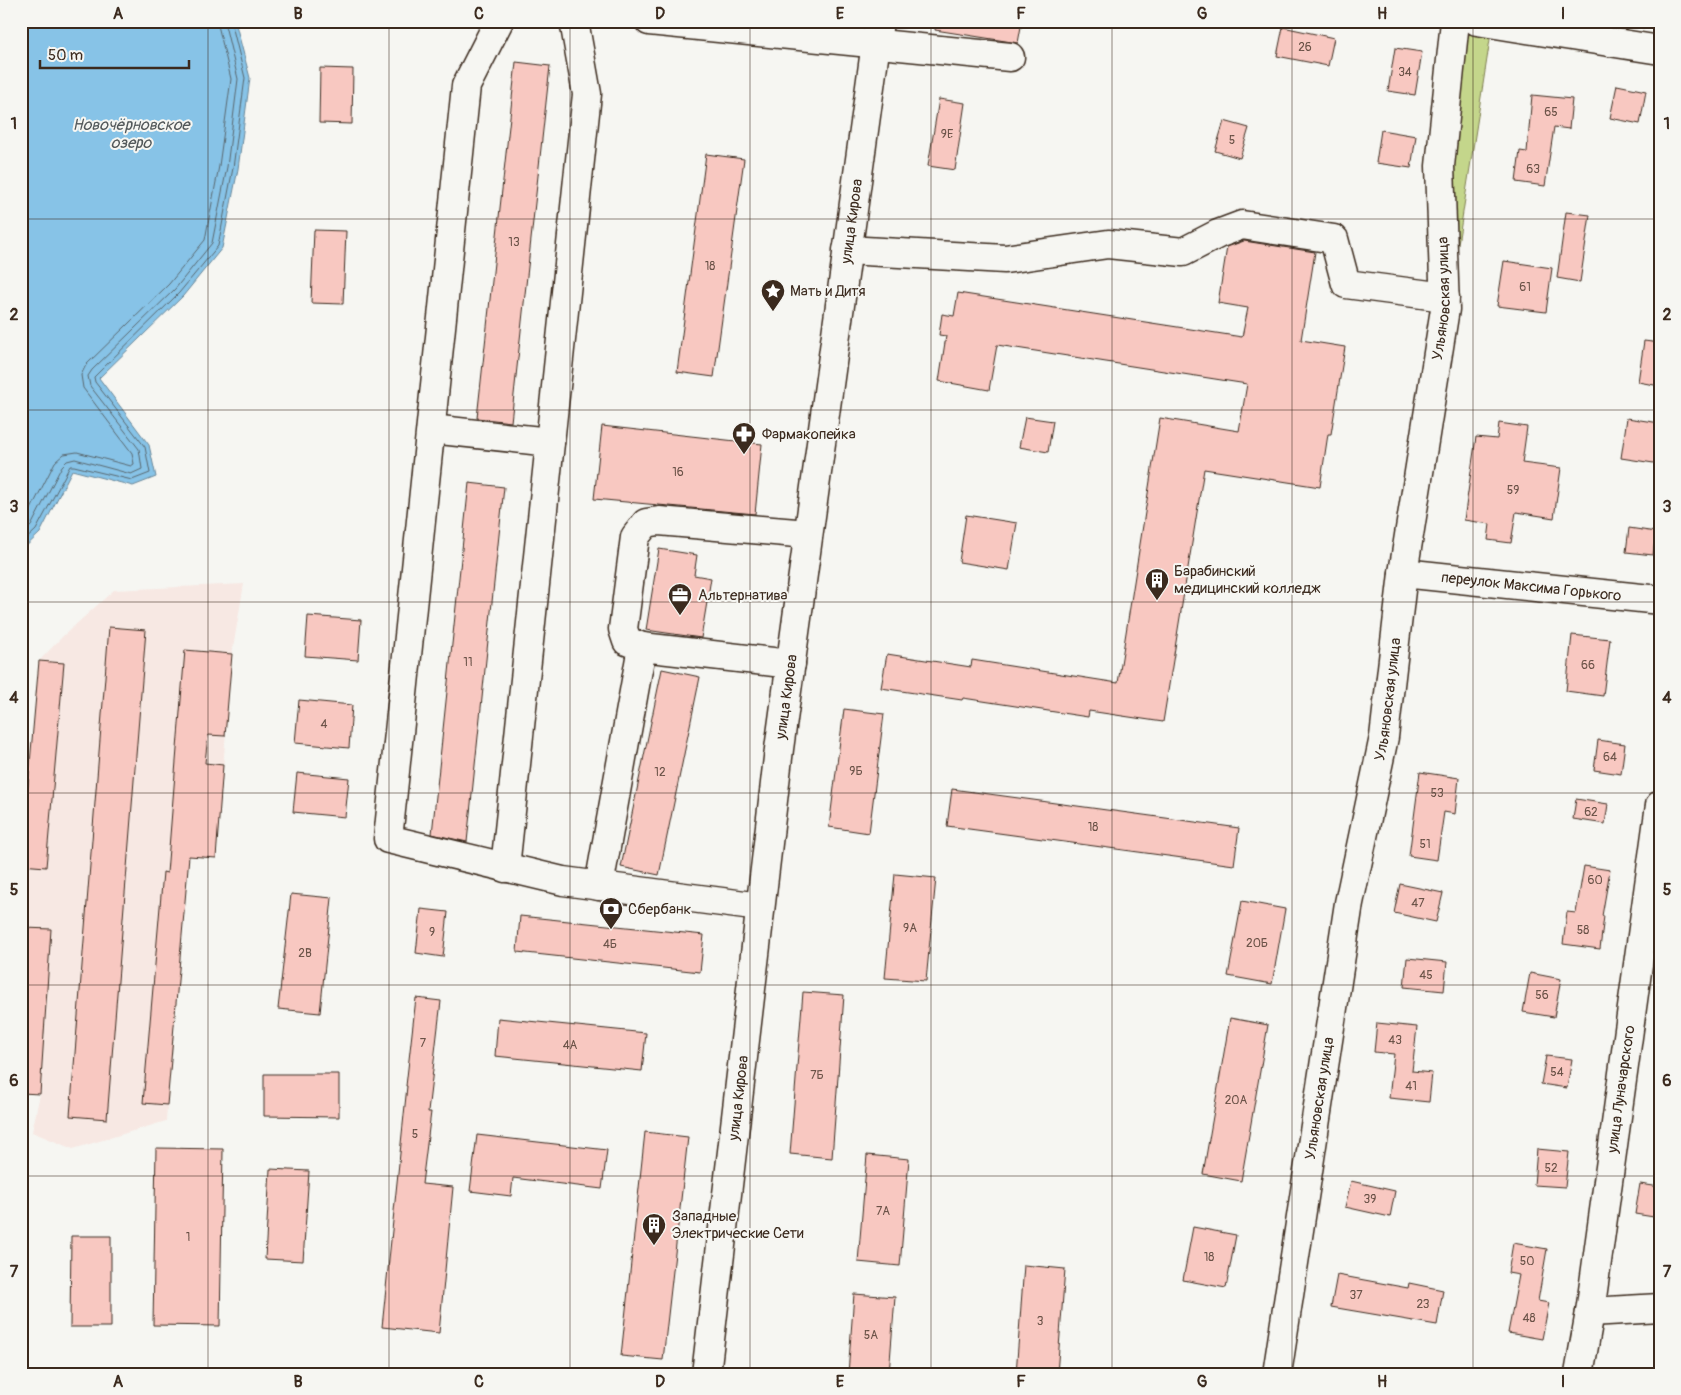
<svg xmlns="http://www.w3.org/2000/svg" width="1681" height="1395" font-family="Pangolin,sans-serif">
  <rect width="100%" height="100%" fill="#f6f6f2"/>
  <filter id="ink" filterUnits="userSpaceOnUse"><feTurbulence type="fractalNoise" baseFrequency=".02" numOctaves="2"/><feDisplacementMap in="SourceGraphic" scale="10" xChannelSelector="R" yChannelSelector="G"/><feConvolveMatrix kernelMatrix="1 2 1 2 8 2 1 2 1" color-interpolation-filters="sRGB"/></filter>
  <g filter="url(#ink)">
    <path fill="#f7e8e3" d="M244 584 232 654 216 858 187 856 166 1121 73 1149 32 1132 40 1094 21 975 24 928H21V837L24 836 39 661 63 636 114 590Z"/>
    <path fill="#c4d68b" stroke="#808054" d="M1463 29 1491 33 1456 257 1447 167Z"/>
    <path fill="#87c3e7" stroke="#698697" d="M21 21H235L250 78 238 169 222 248 183 296 99 378 149 445 156 477 133 486 72 470 40 533 21 551Z"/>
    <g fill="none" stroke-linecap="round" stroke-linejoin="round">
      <path stroke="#59676e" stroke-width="1" d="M21 525 25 521 55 462 64 454 77 452 131 466 134 464 132 453 83 388 81 375 86 365 169 284 205 240 219 166 231 79 217 21
        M21 536 31 526 62 466 67 461 75 459 131 474 142 469 139 449 90 386 88 376 92 370 175 289 212 243 227 167 238 79 224 21
        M21 544 36 530 70 466H74L132 480 150 473 145 447 95 382 94 377 179 293 218 246 233 168 245 78 231 21"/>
    </g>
    <path fill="#f8c8c1" stroke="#3b2a1e" d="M936 21H1022L1018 43 935 30Z
      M1283 27 1334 38 1328 66 1277 56Z
      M1395 48 1422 52 1415 95 1388 91Z
      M516 62 550 66 511 422 477 418Z
      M320 68 353 69 352 124 319 123Z
      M1617 85 1646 91 1640 124 1610 118Z
      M1532 95 1572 99 1569 129 1554 127 1545 186 1516 182 1520 151 1527 152Z
      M939 99 965 103 955 170 928 166Z
      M1224 121 1249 128 1240 158 1215 151Z
      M1381 130 1416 136 1411 168 1376 163Z
      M706 154 744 159 714 377 677 372Z
      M1566 212 1590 215 1580 282 1557 278Z
      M314 230 346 231 343 304 311 303Z
      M1244 241 1315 252 1301 340 1345 347 1331 434H1328L1320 487 1204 469 1163 722 1089 711 1088 717 963 698 962 700 881 688 887 654 971 667 972 660 1118 683 1160 418 1239 431 1247 384 997 345 989 390 939 381 946 336 939 335 942 314 954 316 958 293 1242 337 1248 308 1218 303 1227 247Z
      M1504 261 1552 268 1546 312 1497 306Z
      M1644 341 1660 343V386L1638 382Z
      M1025 417 1053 421 1048 452 1019 447Z
      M1627 418 1660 423V464L1621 458Z
      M1499 423 1527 427 1522 463 1561 468 1554 518 1516 512 1511 543 1488 540 1490 524 1464 520 1476 437 1497 439Z
      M602 426 762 444 755 514 594 499Z
      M469 483 504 487 467 842 432 834Z
      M966 515 1017 523 1009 570 959 562Z
      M1629 528 1656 532 1653 555 1626 552Z
      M659 549 697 555 694 575 711 578 701 638 646 630Z
      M308 616 361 620 358 660 305 656Z
      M109 627 146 630 107 1119 70 1116Z
      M1572 635 1610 639 1603 696 1566 691Z
      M185 650 232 654 225 736 208 735 205 763 223 765 216 858 189 856 167 1105 143 1103 163 872 167 873Z
      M39 661 64 663 46 867 21 865Z
      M662 669 700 677 659 875 621 867Z
      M299 700 352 705 349 748 295 743Z
      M844 709 884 714 869 833 829 827Z
      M1598 740 1625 744 1621 774 1594 770Z
      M1420 772 1459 778 1455 814 1444 812 1437 860 1409 856Z
      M297 773 349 778 345 817 293 812Z
      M952 789 1239 828 1234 865 947 826Z
      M1576 799 1608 804 1605 824 1573 819Z
      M1584 866 1610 870 1602 916H1604L1600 949 1563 944 1567 912 1576 913Z
      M895 874 936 878 926 981 885 978Z
      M1400 884 1443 893 1436 922 1394 913Z
      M291 894 332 898 320 1013 278 1009Z
      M1242 901 1285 909 1272 984 1228 976Z
      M421 909 448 912 443 957 416 953Z
      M520 916 704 935 700 972 517 952Z
      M24 928 51 929 40 1094 21 1093V975Z
      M1407 958 1447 962 1444 991 1404 987Z
      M1530 973 1561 979 1554 1017 1523 1012Z
      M803 992 844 995 832 1158 790 1154Z
      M416 998 441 1001 428 1112H431L422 1184 453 1187 439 1333 382 1327 407 1086H406Z
      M498 1018 646 1033 642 1071 495 1056Z
      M1230 1018 1268 1025 1241 1181 1203 1174Z
      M1377 1023 1417 1027 1412 1071 1432 1073 1429 1102 1389 1098 1394 1054 1374 1052Z
      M1546 1056 1572 1059 1567 1088 1541 1084Z
      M264 1074H339V1117L264 1116Z
      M645 1132 688 1137 663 1360 621 1356Z
      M477 1135 607 1150 602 1189 513 1178 511 1196 470 1191Z
      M156 1148 223 1149 220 1326 153 1325Z
      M1537 1149 1569 1152 1565 1187 1534 1185Z
      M867 1155 909 1159 900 1266 858 1262Z
      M270 1169 309 1171 303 1261 265 1259Z
      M1351 1181 1395 1191 1390 1217 1345 1207Z
      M1640 1184 1660 1187V1218L1635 1214Z
      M1193 1227 1236 1235 1226 1288 1183 1280Z
      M71 1236H111V1327H70Z
      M1513 1243 1547 1249 1538 1301 1549 1303 1542 1339 1508 1333 1519 1275 1508 1273Z
      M1024 1265 1065 1269 1057 1374H1016Z
      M1337 1275 1408 1288 1409 1283 1443 1290 1437 1325 1331 1307Z
      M854 1294 895 1297 889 1374H848Z"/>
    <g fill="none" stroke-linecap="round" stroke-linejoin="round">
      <g stroke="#3b2a1e" stroke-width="31">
        <g id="minor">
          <path d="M499 21 466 86 388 839 563 881 760 907"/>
          <path d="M649 21 1010 57"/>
          <path d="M1477 21 1660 50"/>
          <path d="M847 250 1005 259 1108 244 1183 252 1218 234 1242 225 1334 239 1346 284 1445 297"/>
          <path d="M431 429 550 442"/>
          <path id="s1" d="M1403 573 1660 600"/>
          <path d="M642 647 791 664"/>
          <path d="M505 868 587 94 574 21"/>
          <path d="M599 886 642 647 627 641 623 629 635 537 646 523 659 521 808 534"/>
          <path d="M1590 1312 1660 1308"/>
          <path id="s2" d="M706 1374 779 749 879 21"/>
          <path id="s3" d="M1277 1374 1349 903 1384 737 1403 573 1445 309 1440 166 1455 21"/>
        </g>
      </g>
      <g stroke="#3b2a1e" stroke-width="31">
        <g id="major">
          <path id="s4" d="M1579 1374 1590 1312 1660 805"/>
        </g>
      </g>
      <use href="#minor" stroke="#f6f6f2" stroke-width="28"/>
      <use href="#major" stroke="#f6f6f2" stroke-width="28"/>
    </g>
  </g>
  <path fill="none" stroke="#3b2a1e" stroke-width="1" stroke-opacity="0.55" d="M208 21V1374M389 21V1374M570 21V1374M750 21V1374M931 21V1374M1112 21V1374M1292 21V1374M1473 21V1374M21 219H1660M21 410H1660M21 602H1660M21 793H1660M21 985H1660M21 1176H1660"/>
  <defs>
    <g id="sight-pin" transform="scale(1.25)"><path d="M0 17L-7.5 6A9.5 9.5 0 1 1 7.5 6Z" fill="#3b2a1e" stroke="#f6f6f2"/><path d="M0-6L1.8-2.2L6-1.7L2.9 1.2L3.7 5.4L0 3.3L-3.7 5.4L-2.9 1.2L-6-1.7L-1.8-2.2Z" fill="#fff"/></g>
    <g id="pharmacy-pin" transform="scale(1.25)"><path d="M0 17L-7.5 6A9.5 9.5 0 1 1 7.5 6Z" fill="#3b2a1e" stroke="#f6f6f2"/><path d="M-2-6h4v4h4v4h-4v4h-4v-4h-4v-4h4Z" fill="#fff"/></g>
    <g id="building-pin" transform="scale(1.25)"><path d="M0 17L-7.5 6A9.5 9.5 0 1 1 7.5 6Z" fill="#3b2a1e" stroke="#f6f6f2"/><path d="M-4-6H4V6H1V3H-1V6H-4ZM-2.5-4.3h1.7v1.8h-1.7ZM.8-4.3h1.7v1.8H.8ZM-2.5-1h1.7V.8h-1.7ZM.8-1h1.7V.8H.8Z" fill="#fff"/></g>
    <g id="office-pin" transform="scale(1.25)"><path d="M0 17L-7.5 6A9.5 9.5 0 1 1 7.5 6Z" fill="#3b2a1e" stroke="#f6f6f2"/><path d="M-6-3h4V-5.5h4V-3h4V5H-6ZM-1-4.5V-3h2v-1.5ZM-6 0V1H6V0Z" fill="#fff"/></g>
    <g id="bank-pin" transform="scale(1.25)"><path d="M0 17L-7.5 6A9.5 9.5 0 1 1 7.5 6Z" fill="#3b2a1e" stroke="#f6f6f2"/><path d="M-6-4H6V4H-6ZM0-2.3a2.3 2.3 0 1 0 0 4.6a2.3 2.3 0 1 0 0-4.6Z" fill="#fff"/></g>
  </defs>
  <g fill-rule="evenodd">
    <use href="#sight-pin" x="773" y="291"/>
    <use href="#pharmacy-pin" x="744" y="434"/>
    <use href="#building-pin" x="1157" y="580"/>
    <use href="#office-pin" x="680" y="595"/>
    <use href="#bank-pin" x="611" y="909"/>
    <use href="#building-pin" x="654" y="1225"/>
  </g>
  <g text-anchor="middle" stroke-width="4" stroke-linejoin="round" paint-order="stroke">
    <g font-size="12" fill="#6a5247">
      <text x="1305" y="51">26</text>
      <text x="1405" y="76">34</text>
      <text x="1551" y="116">65</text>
      <text x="947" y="138">9Е</text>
      <text x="1232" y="144">5</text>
      <text x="1533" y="173">63</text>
      <text x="514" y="246">13</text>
      <text x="710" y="270">18</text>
      <text x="1525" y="291">61</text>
      <text x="678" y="476">16</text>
      <text x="1513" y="494">59</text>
      <text x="468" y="666">11</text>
      <text x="1588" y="669">66</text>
      <text x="324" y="728">4</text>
      <text x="1610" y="761">64</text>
      <text x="856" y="775">9Б</text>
      <text x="660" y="776">12</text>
      <text x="1437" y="797">53</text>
      <text x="1591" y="816">62</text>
      <text x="1093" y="831">18</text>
      <text x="1425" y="848">51</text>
      <text x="1595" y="884">60</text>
      <text x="1418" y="907">47</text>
      <text x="910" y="932">9А</text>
      <text x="1583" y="934">58</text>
      <text x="432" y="936">9</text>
      <text x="1257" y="947">20Б</text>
      <text x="610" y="948">4Б</text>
      <text x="305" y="957">2В</text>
      <text x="1426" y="979">45</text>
      <text x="1542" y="999">56</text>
      <text x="1395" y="1044">43</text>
      <text x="423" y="1047">7</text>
      <text x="570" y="1049">4А</text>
      <text x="1557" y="1076">54</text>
      <text x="817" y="1079">7Б</text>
      <text x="1411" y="1090">41</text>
      <text x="1236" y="1104">20А</text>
      <text x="415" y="1138">5</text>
      <text x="1551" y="1172">52</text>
      <text x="1370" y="1203">39</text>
      <text x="883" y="1215">7А</text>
      <text x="188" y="1241">1</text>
      <text x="1209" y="1261">18</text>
      <text x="1527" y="1265">50</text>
      <text x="1356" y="1299">37</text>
      <text x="1423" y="1308">23</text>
      <text x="1529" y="1322">48</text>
      <text x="1040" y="1325">3</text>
      <text x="871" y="1339">5А</text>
    </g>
    <g font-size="15" fill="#3b2a1e" stroke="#f6f6f2">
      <text dy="5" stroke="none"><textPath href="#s2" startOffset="1162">улица Кирова</textPath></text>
      <text dy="5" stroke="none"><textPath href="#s3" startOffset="1089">Ульяновская улица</textPath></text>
      <text dy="5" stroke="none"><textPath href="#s1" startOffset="129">переулок Максима Горького</textPath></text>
      <text dy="5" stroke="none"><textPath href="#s2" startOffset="682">улица Кирова</textPath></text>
      <text dy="5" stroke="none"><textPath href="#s3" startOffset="684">Ульяновская улица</textPath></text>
      <text dy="5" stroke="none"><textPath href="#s4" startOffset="288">улица Луначарского</textPath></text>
      <text dy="5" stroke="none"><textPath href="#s3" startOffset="279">Ульяновская улица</textPath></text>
      <text dy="5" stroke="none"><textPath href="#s2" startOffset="278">улица Кирова</textPath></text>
    </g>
    <g font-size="15" fill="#3b2a1e" stroke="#f6f6f2" text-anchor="start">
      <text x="790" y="296">Мать и Дитя</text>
      <text x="762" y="439">Фармакопейка</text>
      <text x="1174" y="576">Барабинский<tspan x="1174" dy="17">медицинский колледж</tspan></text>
      <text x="698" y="600">Альтернатива</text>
      <text x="628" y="914">Сбербанк</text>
      <text x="672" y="1221">Западные<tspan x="672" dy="17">Электрические Сети</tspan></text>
    </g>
    <g font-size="16" font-style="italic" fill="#52585a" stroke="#f6f6f2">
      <text x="131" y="130">Новочёрновское<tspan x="131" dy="18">озеро</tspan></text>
    </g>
  </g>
  <rect width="1681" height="1395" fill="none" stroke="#f6f6f2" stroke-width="55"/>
  <path d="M40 60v8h149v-8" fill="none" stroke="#3b2a1e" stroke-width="2.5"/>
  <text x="48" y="60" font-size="15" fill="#3b2a1e" stroke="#f6f6f2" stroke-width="4" paint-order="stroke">50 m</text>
  <rect x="28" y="28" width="1626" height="1340" fill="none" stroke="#3b2a1e" stroke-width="2"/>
  <g font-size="16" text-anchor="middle" font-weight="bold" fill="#3b2a1e">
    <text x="118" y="19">A</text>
    <text x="298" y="19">B</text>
    <text x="479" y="19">C</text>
    <text x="660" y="19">D</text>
    <text x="840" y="19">E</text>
    <text x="1021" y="19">F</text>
    <text x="1202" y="19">G</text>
    <text x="1382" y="19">H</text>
    <text x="1563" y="19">I</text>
    <text x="14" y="129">1</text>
    <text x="1667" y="129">1</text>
    <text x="14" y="320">2</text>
    <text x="1667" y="320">2</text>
    <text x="14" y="512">3</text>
    <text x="1667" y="512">3</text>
    <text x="14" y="703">4</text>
    <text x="1667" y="703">4</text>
    <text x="14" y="895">5</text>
    <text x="1667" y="895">5</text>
    <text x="14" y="1086">6</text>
    <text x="1667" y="1086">6</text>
    <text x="14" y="1277">7</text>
    <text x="1667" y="1277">7</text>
    <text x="118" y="1387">A</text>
    <text x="298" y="1387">B</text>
    <text x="479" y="1387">C</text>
    <text x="660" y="1387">D</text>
    <text x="840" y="1387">E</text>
    <text x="1021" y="1387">F</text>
    <text x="1202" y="1387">G</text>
    <text x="1382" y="1387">H</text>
    <text x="1563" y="1387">I</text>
  </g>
</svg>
